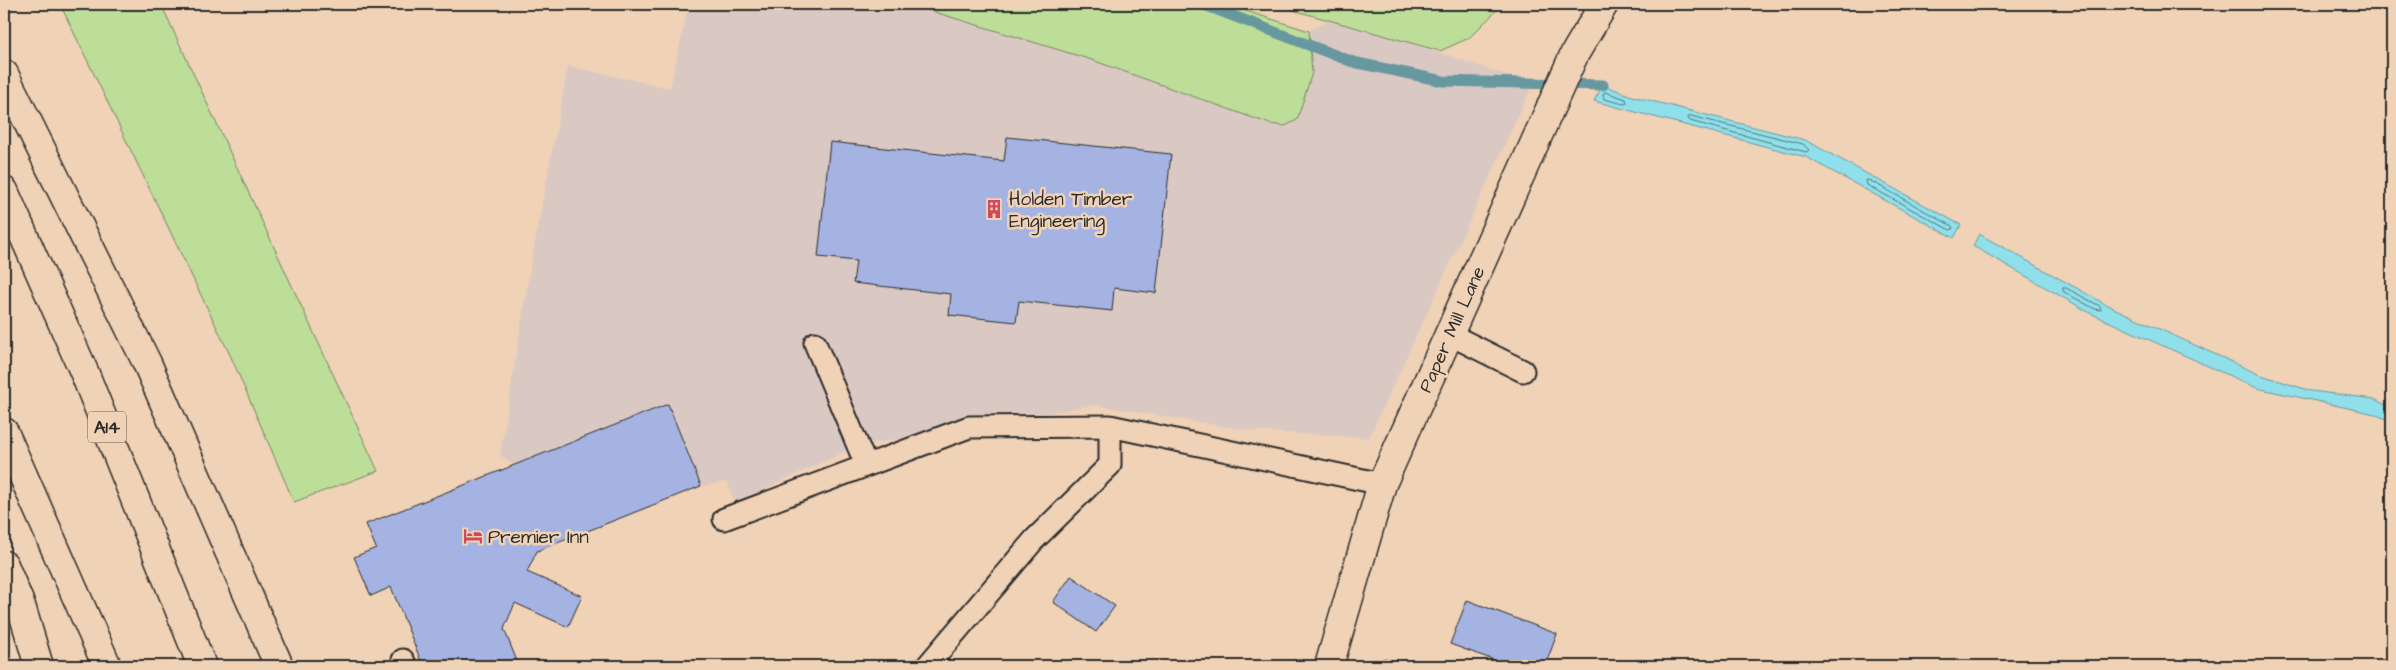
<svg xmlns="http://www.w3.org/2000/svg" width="2396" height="670" font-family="'Architects Daughter',sans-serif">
  <rect width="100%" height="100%" fill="#f0d2b6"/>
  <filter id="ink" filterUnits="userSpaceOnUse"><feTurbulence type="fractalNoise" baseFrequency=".02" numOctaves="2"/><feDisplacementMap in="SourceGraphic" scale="10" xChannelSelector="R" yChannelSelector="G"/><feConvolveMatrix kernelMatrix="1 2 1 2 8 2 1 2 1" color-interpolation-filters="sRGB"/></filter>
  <g filter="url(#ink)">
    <path fill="#dac9c3" d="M689 4H908L1092 60 1270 124 1312 73 1309 31 1334 17 1533 84 1369 438 1253 431 1094 405 858 446 735 503 727 482 701 486 668 404 514 465 500 455 531 263 568 66 670 88Z"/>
    <path fill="#bcde98" stroke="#748462" d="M60 4H161L378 471 294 502 231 357Z
      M908 4H1224L1309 31 1312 73 1297 120 1285 126 1270 124 1092 60Z
      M1271 4H1503L1469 38 1440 51Z"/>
    <path fill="#90e0ec" stroke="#68989f" d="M1603 85 1632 96 1805 140 1961 225 1954 238 1806 157 1594 101Z
      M1979 234 2107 305 2258 374 2311 391 2374 399 2392 408V422L2375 414 2257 388 2092 314 1973 246Z"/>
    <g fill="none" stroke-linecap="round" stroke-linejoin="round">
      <path stroke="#537378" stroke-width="1" d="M1605 92 1626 99 1627 103 1624 104 1604 99 1603 96Z
        M1691 116 1803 144 1809 150 1806 152 1690 121 1688 118Z
        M1869 180 1952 226 1953 229 1950 230 1867 185 1866 181Z
        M2063 288H2066L2100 306 2101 310 2095 309 2064 292Z"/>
      <path stroke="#68989f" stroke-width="11" d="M1202 4 1353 62 1443 81 1603 85"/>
    </g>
    <path fill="#a5b3e2" stroke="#2b2b2b" d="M1007 137 1171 154 1156 293 1114 288 1112 311 1019 301 1016 322 949 315 951 294 853 283 856 261 818 257 830 142 1004 161Z
      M668 404 701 486 537 551 527 572 582 596 568 627 515 603 504 629 519 666H423L391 587 371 596 354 557 376 548 366 524Z
      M1071 576 1115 606 1096 632 1053 602Z
      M1467 600 1557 634 1545 666H1492L1494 660 1450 644Z
      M1384 658 1408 666H1381Z"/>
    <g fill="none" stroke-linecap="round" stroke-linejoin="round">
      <g stroke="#2b2b2b" stroke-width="25">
        <path id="lane" d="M1449 334 1523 371
          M815 343 866 465
          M724 519 969 427 1110 426 1382 484
          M403 660 406 666
          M927 666 1034 540 1110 465V426"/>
      </g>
      <g stroke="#2b2b2b" stroke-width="31">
        <path id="street" d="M1329 666 1382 484 1574 55 1604 4"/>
      </g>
      <g stroke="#2b2b2b" stroke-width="31">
        <path id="highway" d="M4 74 147 363 279 666
          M4 191 85 374 202 666
          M4 432 107 666
          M4 565 21 606 39 666"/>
      </g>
      <use href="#lane" stroke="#f0d2b6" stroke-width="21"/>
      <use href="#street" stroke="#f0d2b6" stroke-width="28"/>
      <use href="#highway" stroke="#f0d2b6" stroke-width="28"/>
    </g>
  </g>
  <defs>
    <g id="building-bare" transform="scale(1.5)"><path d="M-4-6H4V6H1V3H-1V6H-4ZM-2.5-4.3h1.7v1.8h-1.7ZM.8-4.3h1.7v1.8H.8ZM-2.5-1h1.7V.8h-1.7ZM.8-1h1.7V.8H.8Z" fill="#d1495b" stroke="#f0d2b6" stroke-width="2.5" paint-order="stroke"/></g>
    <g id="hotel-bare" transform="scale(1.5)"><path d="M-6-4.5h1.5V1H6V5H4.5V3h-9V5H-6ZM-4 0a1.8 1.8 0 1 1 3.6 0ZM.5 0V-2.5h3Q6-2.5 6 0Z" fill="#d1495b" stroke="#f0d2b6" stroke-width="2.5" paint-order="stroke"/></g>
  </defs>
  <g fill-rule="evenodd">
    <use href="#building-bare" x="994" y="209"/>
    <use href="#hotel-bare" x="473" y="536"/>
  </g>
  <g text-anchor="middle" stroke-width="5" stroke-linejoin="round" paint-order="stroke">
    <rect fill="#f0d2b6" stroke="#665d55" stroke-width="1" x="88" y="411.5" width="38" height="31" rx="4"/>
    <g font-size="18" font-weight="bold" fill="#2b2b2b">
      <text x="107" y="433">A14</text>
    </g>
    <g font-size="19" fill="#2b2b2b" stroke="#f0d2b6" text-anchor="start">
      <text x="1009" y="205">Holden Timber<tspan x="1009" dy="22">Engineering</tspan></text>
      <text x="488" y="543">Premier Inn</text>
    </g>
    <g font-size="19" fill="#2b2b2b" stroke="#f0d2b6">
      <text transform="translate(1451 329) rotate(-66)" y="7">Paper Mill Lane</text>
    </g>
  </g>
  <rect width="2396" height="670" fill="none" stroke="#f0d2b6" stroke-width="20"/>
  <rect x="10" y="10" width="2376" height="650" fill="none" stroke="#2b2b2b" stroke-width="2" filter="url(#ink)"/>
</svg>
